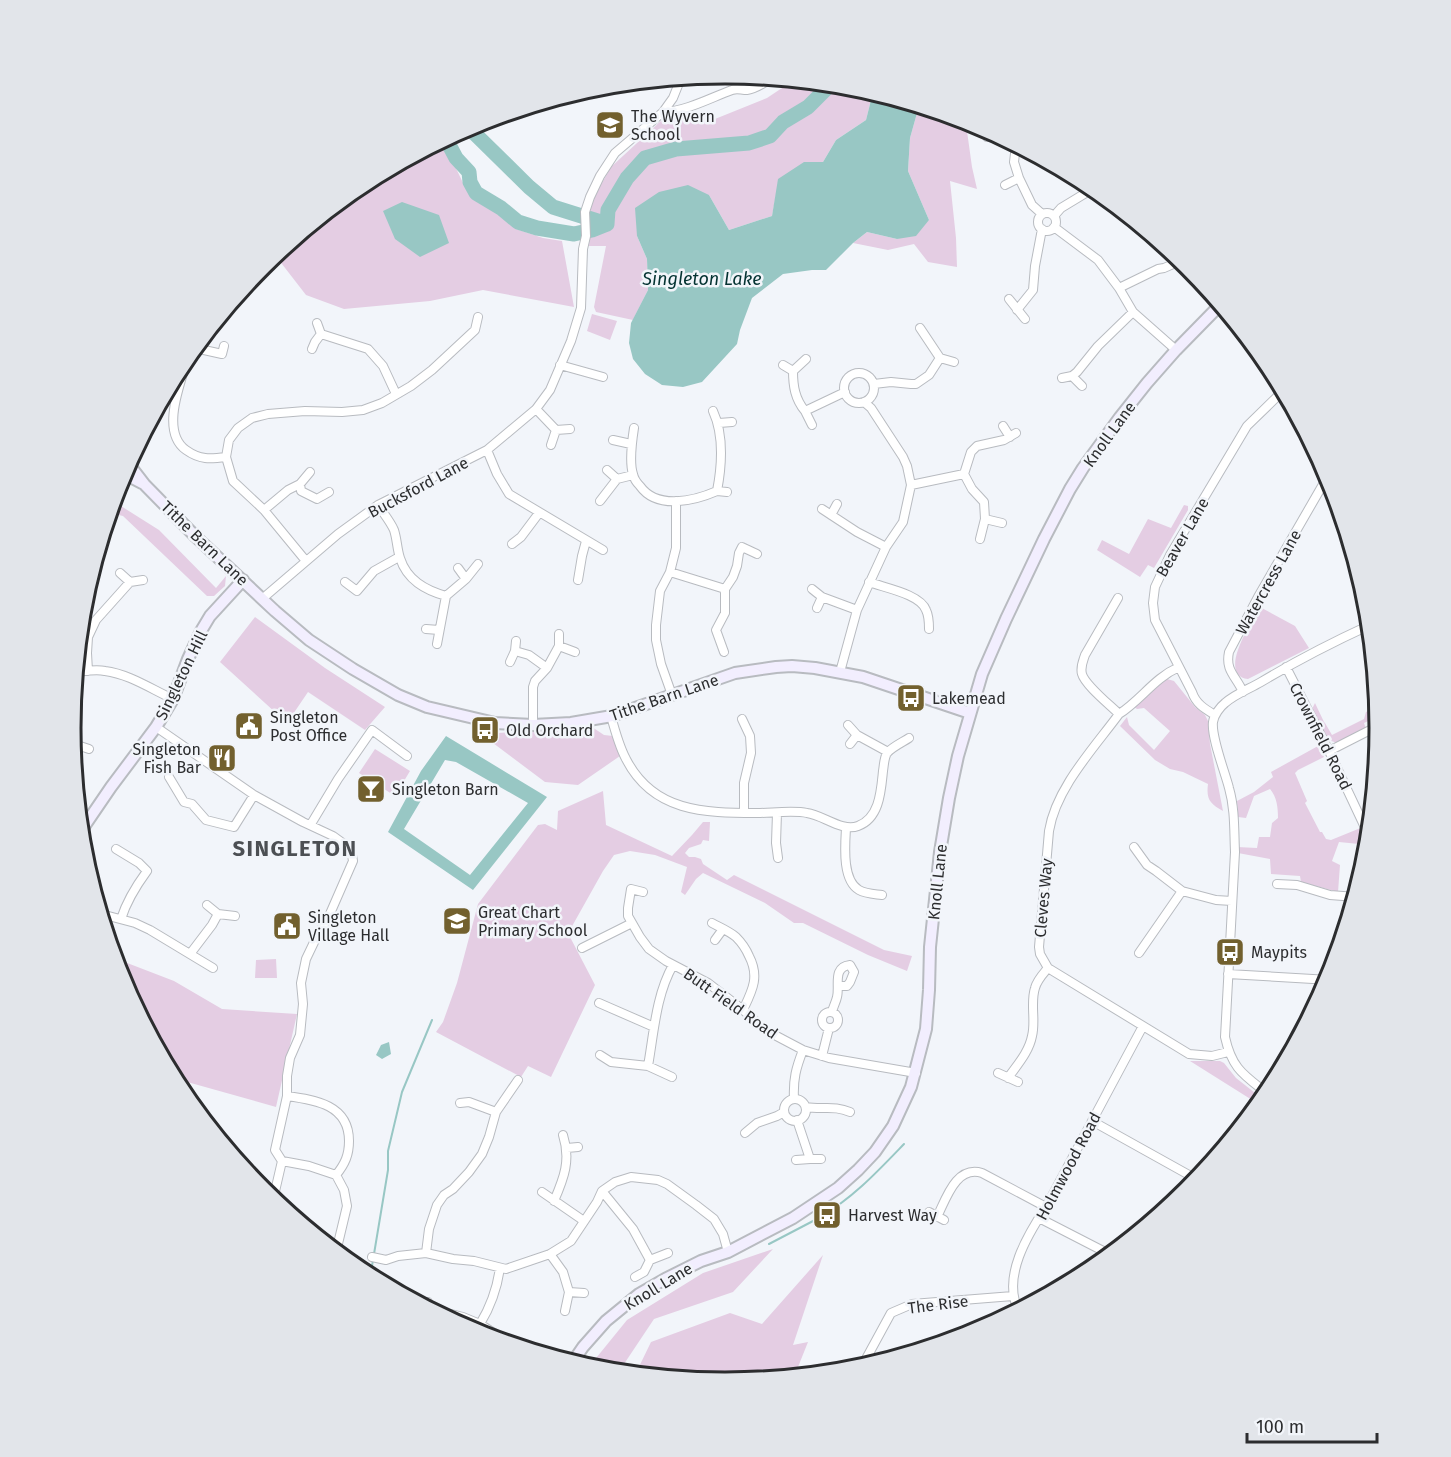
<svg xmlns="http://www.w3.org/2000/svg" width="1451" height="1457" font-family="'Fira Sans',sans-serif">
  <rect width="100%" height="100%" fill="#f2f5fa"/>
  <path fill="#e4cde3" d="M794 80 854 86 873 92 866 120 836 140 823 162 779 179 772 216 729 230 709 195 637 236 647 259 648 290 633 320 596 312 594 307 606 246H589L591 202 611 167 663 119H715L767 98Z
    M919 106 967 121 966 124 972 167 977 189 950 181 956 238 957 267 928 262 914 244 888 250 853 243 867 232 897 239 929 220 908 171 910 138Z
    M443 141 464 185 474 199 485 204 516 229 543 238 562 241 574 307 483 290 430 301 344 309 306 295 275 255 362 184Z
    M592 314 617 321 610 340 587 331Z
    M113 501 159 530 216 588 226 576 225 586 214 596H207L123 516 110 513Z
    M1184 505 1188 506V510L1154 568 1148 565 1140 577 1097 550 1102 540 1129 554 1148 519 1171 528Z
    M1260 607 1295 626 1309 648 1248 679C1216 675 1253 620 1260 607Z
    M255 617 325 668 385 707 365 730 308 692 287 723 220 662Z
    M1167 679 1174 681 1195 707 1205 715 1208 721 1210 744 1223 811C1210 804 1206 799 1208 784L1183 772 1170 769 1155 760 1120 726 1127 717 1129 725 1154 750 1170 731 1144 708 1137 709 1134 707 1158 683 1163 680Z
    M1315 703 1324 722 1325 723 1332 735 1364 719 1366 712 1378 706 1379 716 1364 723 1366 729C1355 735 1339 748 1328 739L1312 709Z
    M592 727 604 735 613 736 620 756 578 785 545 782 481 734Z
    M1318 746 1324 757 1298 770 1295 773 1307 801 1305 803 1320 832H1322L1326 839 1331 840 1363 827 1368 842 1359 844 1339 842 1332 861 1340 865 1338 892 1301 882 1300 876 1271 874 1270 859 1238 853 1237 847 1257 848 1259 837H1270L1272 823 1278 818C1278 808 1277 797 1270 789L1254 796 1246 818 1238 817 1237 801 1254 792 1273 777 1271 772Z
    M375 749 410 771 395 796 359 773Z
    M603 791 606 825 672 856 692 835 703 822H710L709 841 703 840 701 844 689 848 685 853 689 857H695L701 859 703 864 727 880 734 875 884 950 912 956 907 971 868 955 803 923H794L765 903 703 873 696 879 685 895 681 892 687 867 655 855 630 851 614 855 603 871 566 937H570L595 985 551 1077 528 1066 521 1077 436 1032 443 1022 457 983 478 904 538 825 545 824 557 830 558 811Z
    M276 959 277 978H255L256 960Z
    M122 961 174 981 222 1009 297 1014 276 1107 173 1078 121 980Z
    M1190 1061H1220L1224 1063 1236 1078 1264 1100 1260 1105Z
    M773 1249 733 1292 654 1319 618 1373 597 1371 588 1368 627 1320 703 1273Z
    M823 1255 793 1345 808 1342 794 1377 725 1383 635 1375 651 1342 730 1313 762 1324Z"/>
  <path fill="#98c7c4" fill-rule="evenodd" d="M873 92 919 106 910 138 908 171 929 220 916 236 897 239 867 232 853 243 826 270H812L783 274 752 298 740 330 737 344 702 382 683 387 662 385 645 374 633 359 629 343 631 323 648 290 647 259 637 236 635 208 659 192 688 185 709 195 729 230 772 216 778 179 804 162H823L836 140 866 120Z
    M402 202 439 215 449 243 420 257 395 239 383 211Z
    M446 736 547 797 473 890 388 832 421 771ZM445 760 456 762 528 803 470 875 404 829Z
    M389 1042 391 1054 382 1059 376 1055 381 1045Z"/>
  <g fill="none" stroke-linecap="round" stroke-linejoin="round">
    <path stroke="#98c7c4" stroke-width="2" d="M820 1217C853 1198 878 1171 904 1144
      M769 1244 815 1220
      M374 1254 388 1170V1151L402 1092 432 1020
      M370 1278 373 1260"/>
    <path stroke="#98c7c4" stroke-width="15" d="M468 127 529 187 553 207 607 224
      M446 139 456 158 469 172 470 182 476 193 501 208 518 222 537 228 574 234 592 230 607 224 608 210 627 178 645 158 676 149 749 143 770 136 783 122 808 107 831 84"/>
    <g stroke="#b8bbc0" stroke-width="10">
      <path id="street" d="M663 112C687 111 710 98 732 90 737 88 741 90 747 90 755 89 762 84 769 80V78
        M987 137 993 132
        M1016 145 1014 162 1019 178 1032 205 1042 214
        M1005 185 1019 178
        M1038 222a9 9 0 1 1 18 0a9 9 0 1 1-18 0Z
        M1054 216 1061 208 1094 188
        M1054 227 1098 260 1119 288 1133 312 1176 350
        M1119 288 1158 269 1164 268 1171 265 1176 255
        M1009 299 1025 319
        M1017 310 1033 290 1035 266 1042 229
        M321 334 368 349 383 366 396 394
        M195 348 222 354 224 346
        M312 349 315 342 321 334 317 323
        M189 354C182 380 159 431 186 450 200 460 210 459 226 457
        M940 358 954 362
        M806 359 793 371C793 386 795 399 805 411L845 392
        M560 365 603 377
        M783 365 793 371
        M844 388a15 15 0 1 1 30 0a15 15 0 1 1-30 0Z
        M1072 376 1082 386
        M1062 378 1072 376 1077 372 1098 346 1133 312
        M874 384 891 382 911 384H916L929 375 940 358 920 328
        M536 409 556 430
        M805 411 812 425
        M719 423 732 422
        M1003 426 1010 437
        M634 428C632 441 629 462 633 474 634 479 637 483 640 486 657 510 694 501 717 491 722 465 724 435 713 411
        M613 440 631 444
        M551 445 556 430 570 429
        M487 450 497 474 509 494 603 550
        M607 470 617 479
        M964 474 972 489 984 502 985 519 980 539
        M300 484 301 491 317 499 329 492
        M911 485 964 474 971 452 977 446 1004 440 1016 433
        M717 491 727 492
        M600 501 617 479 633 475
        M378 505C383 513 390 521 394 530 397 539 397 549 400 558 407 580 425 590 446 596
        M822 509 857 532 886 547
        M264 510 288 490 300 484 310 472
        M831 515 837 504
        M985 519 1002 523
        M512 544 521 537 539 513
        M306 561 264 510 233 481 226 457 229 440 238 428 252 418 268 414 305 411 342 412 363 410 382 403 411 386 432 370 475 330 478 317
        M458 568 466 579
        M670 572 725 589
        M120 573 130 582
        M578 580 582 556 586 541
        M345 582 357 591 374 571 399 557
        M869 582C885 588 920 594 926 610 929 616 929 623 929 629
        M812 589 822 597 857 610
        M1118 598 1085 655C1083 661 1080 667 1082 674 1085 685 1110 705 1119 714
        M262 599 338 534 378 505 487 450 536 409 550 390 571 341 581 308 583 249 586 236 585 212 590 197 600 176 615 153 663 112 673 98 681 78
        M817 608 822 597
        M426 629 439 630
        M437 644 446 596 466 579 478 564
        M559 646 575 652
        M515 651 529 655 547 668
        M724 652 716 630 725 613V589L733 577 737 566 739 553 742 547 757 554
        M510 662 515 651 516 641
        M1179 667C1154 678 1141 700 1119 714 1094 748 1056 788 1049 831L1039 947 1040 954 1048 968 1189 1054 1212 1056 1228 1052
        M1286 667 1329 751 1370 838
        M88 671 87 653 88 637 96 620 130 582 143 580
        M76 672C86 671 96 669 105 671 129 674 151 689 173 699
        M840 672 857 610 886 547 903 522 911 485 907 466 903 457 871 408 864 402
        M1243 692C1236 676 1225 671 1229 652L1258 597 1329 474
        M672 695 661 664 656 640V625L660 591 670 572 676 548V501
        M1215 715C1205 709 1196 704 1192 692L1155 620 1153 603 1155 587 1170 555 1247 426 1284 390
        M611 716C615 731 619 746 626 759 653 812 704 813 757 813 771 813 794 810 807 813 823 815 842 832 858 826 880 818 881 790 883 771 884 765 884 758 887 753 892 747 903 742 909 738
        M742 719 750 736 751 753 744 783V813
        M533 725V687L535 681 547 668 559 646V634
        M848 725 857 735 888 752
        M156 727 254 795 303 822 333 836 351 849 353 861 329 916 317 936 306 959 301 983 303 1004 300 1035 290 1058 287 1076V1096L275 1150 282 1161 273 1200
        M850 744 857 735
        M72 747 77 745 89 749
        M1329 751 1380 725
        M169 777 184 802 192 804 206 820 234 827 254 795
        M777 813 776 843 778 858
        M311 824 338 779 372 730 407 756
        M846 828C845 846 842 880 859 890 866 894 875 894 882 895
        M1134 847 1147 865 1156 871 1182 891 1216 900 1232 901
        M116 849 139 863 147 871C136 886 127 900 121 919
        M1277 884 1297 885 1330 895 1356 897
        M643 892 631 889 628 908V916L640 937 649 949 666 961 708 983 743 1010 767 1031 803 1050 829 1058 916 1073
        M207 905 218 914 235 916
        M101 914 135 923 150 930 213 968
        M712 923C719 927 729 931 736 937 742 943 746 949 749 956 760 977 752 991 743 1010
        M715 940 723 929
        M582 948 632 923
        M1139 953 1182 891
        M190 954 212 925 218 914
        M1228 974 1330 980
        M599 1003 654 1027
        M822 1020a8 8 0 1 1 16 0a8 8 0 1 1-16 0Z
        M832 1012C833 1007 836 1002 837 997 840 986 832 967 850 965L854 972 850 982 847 986H839
        M600 1055 611 1062 648 1066 672 1077
        M822 1056 829 1028
        M648 1066C654 1032 656 995 673 965
        M998 1073 1018 1082
        M1008 1078C1017 1065 1029 1052 1032 1036 1036 1021 1030 1003 1035 988 1037 980 1043 974 1048 968
        M1268 1094C1244 1075 1232 1069 1225 1037L1235 852C1234 830 1235 809 1229 788 1225 772 1211 737 1213 722 1214 715 1220 707 1225 703 1235 694 1249 689 1261 682 1296 661 1333 642 1370 625
        M287 1096C316 1100 349 1105 349 1141 349 1155 345 1164 336 1175
        M794 1099C793 1079 796 1068 803 1050
        M784 1110a11 11 0 1 1 22 0a11 11 0 1 1-22 0Z
        M460 1103 469 1102 496 1112
        M806 1107C823 1110 834 1105 850 1112
        M1092 1121 1198 1180
        M745 1133 757 1123 777 1116 784 1112
        M567 1148 578 1147
        M810 1159H821
        M796 1160 810 1159 797 1120
        M282 1161 309 1166 336 1175 344 1190 347 1206 336 1252
        M602 1191 633 1229 650 1260
        M542 1192 584 1221
        M554 1201C564 1178 571 1160 563 1135
        M929 1212 944 1220
        M937 1217C946 1199 956 1165 982 1173L1046 1207
        M1039 1218 1111 1255
        M426 1253 429 1229 437 1205 444 1195 453 1189 469 1172 482 1154 489 1137 496 1112 518 1080
        M550 1254 563 1272 569 1292 565 1311
        M372 1257 386 1260 398 1256 426 1253 453 1259 474 1261 506 1269 550 1254 571 1241 597 1202 602 1191 615 1182 631 1177 658 1180 667 1184 696 1205 714 1219 723 1234 728 1252
        M635 1277 644 1272 650 1260 668 1253
        M569 1292 584 1293
        M428 1302 429 1309
        M1019 1311C1001 1278 1028 1234 1046 1207L1143 1026
        M437 1313 451 1314 463 1317 480 1324 500 1337 512 1341
        M480 1324C491 1306 497 1289 500 1268
        M861 1368 891 1313 912 1304 1013 1296"/>
    </g>
    <g stroke="#b8bbc0" stroke-width="14">
      <path id="secondary" d="M128 463 145 485 196 537 275 611 309 640 353 669 398 695 427 707 495 723 533 725 571 723 612 716 735 673 776 667 792 666 815 668 863 677 970 713
        M123 473 142 483
        M81 831 111 787 156 727 173 699 188 659 201 631 210 616 243 580
        M572 1363 583 1347 606 1321 639 1294 665 1279 701 1261 728 1252 793 1218 838 1188 858 1170 875 1152 893 1126 911 1087 926 1029 929 990 930 947 940 852 949 798 958 756 982 674 1006 619 1044 539 1070 489 1083 468 1120 417 1147 383 1176 350 1221 304"/>
    </g>
    <use href="#street" stroke="#fff" stroke-width="8"/>
    <use href="#secondary" stroke="#f2eefe" stroke-width="10"/>
  </g>
  <defs>
    <g id="school-square" transform="scale(1.5)"><rect x="-9" y="-9" width="18" height="18" rx="4" fill="#72602e" stroke="#f2f5fa"/><path d="M0-5L7-2L0 1L-7-2ZM-4 1L0 2.5L4 1V4Q0 6-4 4Z" fill="#fff"/></g>
    <g id="bus-square" transform="scale(1.5)"><rect x="-9" y="-9" width="18" height="18" rx="4" fill="#72602e" stroke="#f2f5fa"/><path d="M-5-6H5V4H4V6H2V4H-2V6H-4V4H-5ZM-3.5-4V0h7V-4ZM-3.5 1.2v1.5H-2V1.2ZM2 1.2v1.5H3.5V1.2Z" fill="#fff"/></g>
    <g id="civic-square" transform="scale(1.5)"><rect x="-9" y="-9" width="18" height="18" rx="4" fill="#72602e" stroke="#f2f5fa"/><path d="M-.6-6.5H3V-4.5H.6V-3L4-1V1h2V6H-6V1h2V-1L-.6-3ZM-1.2 2.5V6h2.4V2.5Z" fill="#fff"/></g>
    <g id="restaurant-square" transform="scale(1.5)"><rect x="-9" y="-9" width="18" height="18" rx="4" fill="#72602e" stroke="#f2f5fa"/><path d="M-5-6h1v4h1v-4h1v4h1v-4h1v5L-1.5 .5V6h-2V.5L-5-1ZM5-6V6H3V1.5H1.5Q1.5-4 5-6Z" fill="#fff"/></g>
    <g id="bar-square" transform="scale(1.5)"><rect x="-9" y="-9" width="18" height="18" rx="4" fill="#72602e" stroke="#f2f5fa"/><path d="M-6-5H6L.8 .8V4.5H3.5V6h-7V4.5H-.8V.8Z" fill="#fff"/></g>
  </defs>
  <g fill-rule="evenodd">
    <use href="#school-square" x="610" y="125"/>
    <use href="#bus-square" x="911" y="698"/>
    <use href="#civic-square" x="249" y="726"/>
    <use href="#bus-square" x="485" y="730"/>
    <use href="#restaurant-square" x="222" y="758"/>
    <use href="#bar-square" x="371" y="789"/>
    <use href="#school-square" x="457" y="921"/>
    <use href="#civic-square" x="287" y="926"/>
    <use href="#bus-square" x="1230" y="952"/>
    <use href="#bus-square" x="827" y="1215"/>
  </g>
  <g text-anchor="middle" stroke-width="5" stroke-linejoin="round" paint-order="stroke">
    <g font-size="16" fill="#2c2d2f" stroke="#f2f5fa" text-anchor="start">
      <text x="631" y="122">The Wyvern<tspan x="631" dy="18">School</tspan></text>
      <text x="932" y="704">Lakemead</text>
      <text x="270" y="723">Singleton<tspan x="270" dy="18">Post Office</tspan></text>
      <text x="506" y="736">Old Orchard</text>
      <text x="201" y="755" text-anchor="end">Singleton<tspan x="201" dy="18">Fish Bar</tspan></text>
      <text x="392" y="795">Singleton Barn</text>
      <text x="478" y="918">Great Chart<tspan x="478" dy="18">Primary School</tspan></text>
      <text x="308" y="923">Singleton<tspan x="308" dy="18">Village Hall</tspan></text>
      <text x="1251" y="958">Maypits</text>
      <text x="848" y="1221">Harvest Way</text>
    </g>
    <g font-size="16" fill="#2c2d2f" stroke="#f2f5fa">
      <text transform="translate(1109 434) rotate(-54)" y="6">Knoll Lane</text>
      <text transform="translate(418 487) rotate(-28)" y="6">Bucksford Lane</text>
      <text transform="translate(1182 537) rotate(-60)" y="6">Beaver Lane</text>
      <text transform="translate(205 543) rotate(44)" y="6">Tithe Barn Lane</text>
      <text transform="translate(1268 582) rotate(-61)" y="6">Watercress Lane</text>
      <text transform="translate(181 675) rotate(-64)" y="6">Singleton Hill</text>
      <text transform="translate(664 697) rotate(-19)" y="6">Tithe Barn Lane</text>
      <text transform="translate(1321 736) rotate(63)" y="6">Crownfield Road</text>
      <text transform="translate(937 882) rotate(-84)" y="6">Knoll Lane</text>
      <text transform="translate(1043 898) rotate(-85)" y="6">Cleves Way</text>
      <text transform="translate(731 1003) rotate(35)" y="6">Butt Field Road</text>
      <text transform="translate(1068 1166) rotate(-62)" y="6">Holmwood Road</text>
      <text transform="translate(658 1286) rotate(-31)" y="6">Knoll Lane</text>
      <text transform="translate(938 1304) rotate(-7)" y="6">The Rise</text>
    </g>
    <g font-size="18" font-style="italic" fill="#043332" stroke="#f2f5fa">
      <text x="702" y="285">Singleton Lake</text>
    </g>
    <g font-size="22" font-weight="bold" letter-spacing="1.5" fill="#4c4f53" stroke="#f2f5fa">
      <text x="295" y="856">SINGLETON</text>
    </g>
  </g>
  <path d="M0 0H1451V1457H0ZM81 728a644 644 0 1 1 1288 0a644 644 0 1 1-1288 0Z" fill="#e2e5ea" fill-rule="evenodd"/>
  <path fill="none" stroke="#2c2d2f" stroke-width="3" d="M81 728a644 644 0 1 1 1288 0a644 644 0 1 1-1288 0Z"/>
  <path d="M1247 1433v9h130v-9" fill="none" stroke="#2c2d2f" stroke-width="3"/>
  <text x="1256" y="1433" font-size="18" fill="#2c2d2f" stroke="#f2f5fa" stroke-width="4.5" paint-order="stroke">100 m</text>
</svg>
